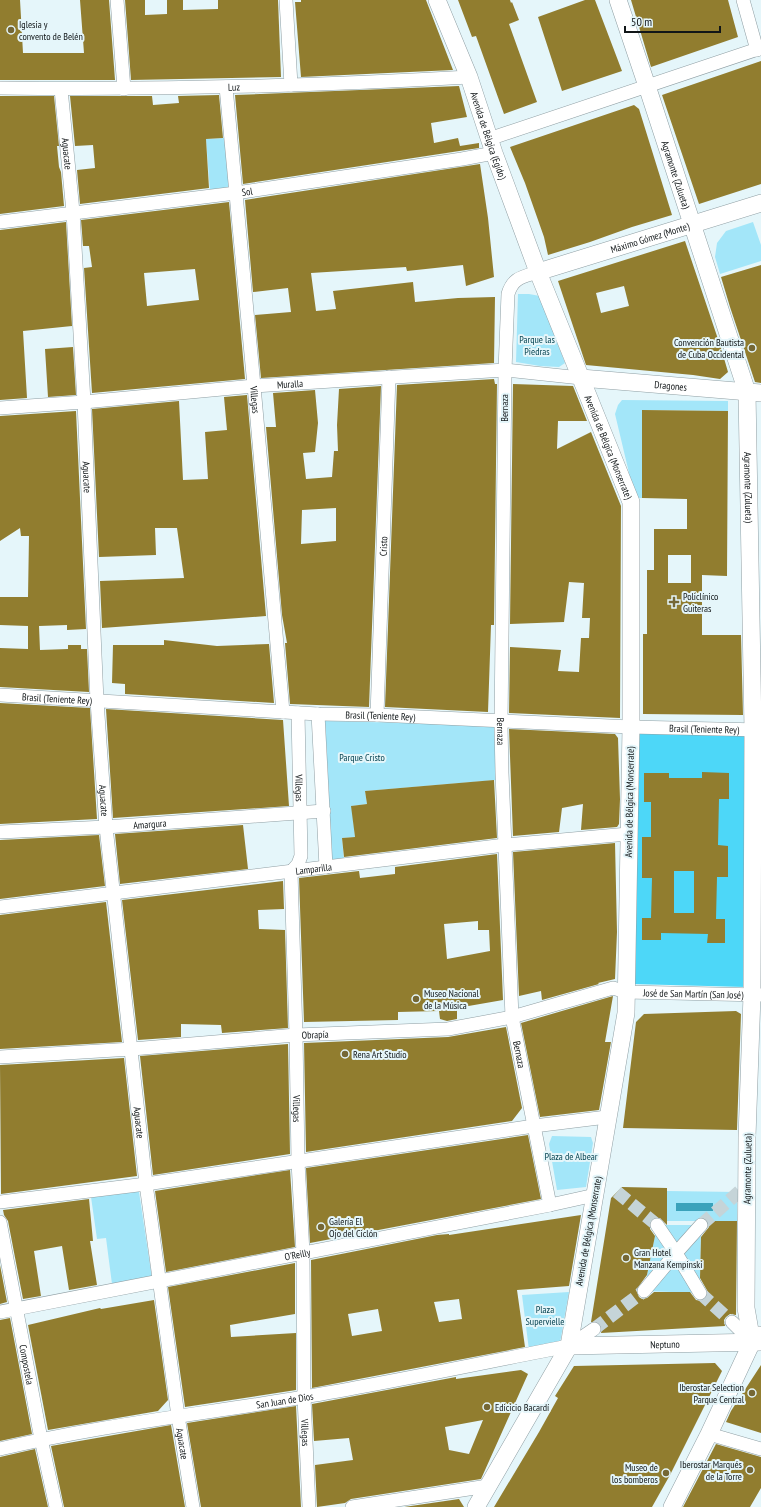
<svg xmlns="http://www.w3.org/2000/svg" width="761" height="1507" font-family="'PT Sans Narrow',sans-serif">
  <rect width="100%" height="100%" fill="#e5f6fa"/>
  <path fill="#a3e6f9" fill-rule="evenodd" d="M225 138 229 191 210 192 206 139Z
    M753 222 761 245V261L720 274 715 257 717 243 726 231Z
    M518 294H529L540 296 565 363 559 367 540 366 516 362Z
    M622 400 728 401V411L642 410V498H635L615 414 618 405Z
    M325 721 496 725 497 780 365 791 367 804 352 806 355 837 342 838 344 860 332 862Z
    M552 1136 591 1137 593 1143 586 1187 557 1190 549 1144Z
    M137 1190 139 1192 152 1278 112 1284 106 1238 97 1239 91 1197Z
    M667 1191 737 1192V1221H667ZM713 1203V1211H677Z
    M657 1225H701L700 1293 644 1291Z
    M569 1292 560 1343 529 1350 522 1295Z"/>
  <path fill="#4dd7f8" d="M635 733 748 736 746 987 632 984Z"/>
  <path fill="#3aa2bb" d="M676 1203H713V1211H676Z"/>
  <path fill="#917d2f" fill-rule="evenodd" d="M0 0H20L23 53H84L80 0H109L115 80H0Z
    M125 0H145V15L167 14V0H183V10L218 9V0H278L281 77 131 80Z
    M301 0H426L453 70 301 77 295 2H301Z
    M458 0H510L511 3 512 2 519 20 509 24 537 102 504 114 476 36 472 37Z
    M585 0H595L622 71 562 91 538 17Z
    M631 0H728L738 37 651 67Z
    M761 61V184L699 204 662 95Z
    M459 86 467 117 431 123 434 143 458 138 460 146 479 143V148L243 184 235 95Z
    M219 95 223 138 206 139 209 188 80 204 77 170 95 168 93 145 75 146 70 96H152L153 105 179 103 178 96Z
    M0 96H54L59 146H57L59 167 61 172 64 206 0 214Z
    M634 105 639 109 672 215 632 227 590 242 548 255 544 237 525 183 510 147Z
    M480 164 488 218 494 277 466 286 463 265 407 271 406 267 311 273 316 311 336 309 333 291 413 282 415 302 458 298 495 297 494 363 261 378 255 315 291 312 288 288 253 292 245 200Z
    M229 202 245 379 92 393 84 268 92 267 89 246H83L81 220ZM195 269 199 300 147 306 144 273Z
    M66 222 72 326 23 331 27 398 0 400V230Z
    M685 241 721 348 728 372 720 379 693 375 586 365 558 281ZM624 286 629 306 601 313 596 293Z
    M761 265V383L755 382 730 307 721 277Z
    M73 347 76 395 48 397 45 349Z
    M494 379 495 384H497L494 625H491L488 712 385 707 397 385Z
    M513 384 573 386 587 421H558L557 449 591 432 621 506 620 718 509 713 510 647 561 650 558 671 579 672 581 638H589L590 618H582L584 583 569 582 564 622 510 624Z
    M381 386 369 707 290 704 285 643H287L282 615 266 427H276L273 393 315 390 318 423 315 452 303 453 306 479 332 477 334 451H338L337 425 339 389ZM336 508V541L301 544 302 510Z
    M247 395 266 616 102 628 100 581 184 578 177 528H155L156 555 99 557 92 409 179 401 183 480 208 479 205 432 227 430 224 397Z
    M642 410 728 411 727 576 702 575V635H741L743 715 643 714V634H647V570H654V529H687V499L642 498ZM668 555H691V583H668Z
    M76 411 86 629 67 630V625L39 626 40 650 68 649V645H81V649H87L89 692 0 687V648L28 649V626L0 625V597H28L29 536H21L20 528 0 541V416Z
    M164 640 217 646 269 644 274 703 125 694V684L112 683 113 645H164Z
    M0 703 90 708 97 819 0 824Z
    M106 709 283 720 289 806 113 818Z
    M509 729 615 734 618 738 620 799 619 824 617 827 581 830 583 804 562 808 559 832 513 836Z
    M702 772 729 773V799H719L718 845 728 846V877H717L716 919H725V943H707L708 934 661 933V940H642V918H651L652 878H642V837H651V802H644V773H669V778H702ZM674 871H694V913H674Z
    M494 780 497 838 344 857 342 838 355 837 351 806 367 804 365 791Z
    M243 825 248 869 120 884 115 834Z
    M99 835 105 886 0 899V840Z
    M615 843 617 932 615 979 598 983 599 984 542 1000 541 991 519 996 513 852Z
    M497 854 503 1000 457 1008V1019L447 1021 440 1019 439 1011 398 1012V1020L304 1022 299 878 359 871 360 878 395 874V867ZM478 921V930H489L490 951 447 959 444 924Z
    M283 881 284 909 258 910 259 929 285 930 288 1028 222 1033 221 1025 181 1024V1037L138 1040 122 900Z
    M106 902 122 1042 0 1049V915Z
    M613 996 605 1042H611L599 1110 540 1117 521 1023Z
    M736 1011 741 1014 737 1130 623 1128 636 1022 644 1014Z
    M506 1027 522 1108 512 1121 306 1152 304 1043 448 1037Z
    M288 1044 290 1154 153 1175 140 1056Z
    M124 1058 137 1176 1 1194 0 1065Z
    M528 1135 541 1199 310 1243 306 1168Z
    M290 1170 295 1247 166 1272 155 1191Z
    M622 1187 667 1188V1225L660 1218H653L650 1222V1229L655 1236 647 1275 636 1290 639 1297 642 1299 647 1298 654 1292H690L696 1300 701 1301 704 1300 707 1297 708 1292 700 1278 701 1237 709 1227 708 1221H737L736 1315 730 1314 726 1317 724 1320 725 1326 601 1333 602 1328 600 1324 597 1322H591L611 1198Z
    M89 1199 93 1241H90L97 1285 69 1290 62 1246 34 1251 41 1296 23 1299 8 1221 4 1215 3 1210Z
    M581 1215 569 1286 517 1290 525 1347 312 1388 311 1260 437 1235 449 1234V1235ZM459 1299 462 1319 439 1322 434 1302ZM378 1309 382 1331 352 1336 348 1314Z
    M295 1263V1314L230 1325 231 1337 296 1333V1390L185 1407 168 1287Z
    M0 1265 7 1302 0 1304Z
    M154 1300 168 1400 158 1411 48 1430 28 1325 100 1308 101 1309Z
    M10 1318 32 1434 0 1441V1320Z
    M715 1363 722 1371 670 1475 652 1507H494L539 1432 558 1398 555 1396 574 1366Z
    M761 1365V1433L726 1422 731 1411Z
    M521 1370 528 1374 481 1479 351 1499 345 1503 317 1507 315 1465 353 1460 349 1438 314 1441 312 1404 456 1377V1379ZM483 1420 469 1454 449 1450 445 1427Z
    M296 1406 301 1507H201L187 1423Z
    M171 1425 185 1507H64L51 1446Z
    M716 1444 761 1457V1488L750 1507H683Z
    M35 1449 48 1507H0V1457Z
    M459 1499 464 1507H404Z"/>
  <g fill="none" stroke-linecap="round" stroke-linejoin="round">
    <path stroke="#c5d4d8" stroke-width="13" stroke-dasharray="13 6" stroke-linecap="butt" d="M617 1192 657 1225
      M701 1225 740 1191
      M700 1293 732 1322
      M594 1329 644 1291"/>
    <g stroke="#909fa4" stroke-width="14">
      <g id="minor">
        <path d="M117 0 124 89"/>
        <path d="M286 0 291 85"/>
        <path d="M743 0 757 50"/>
        <path id="s1" d="M226 87 254 386 283 712"/>
        <path id="s2" d="M0 88C156 90 313 86 469 77"/>
        <path id="s3" d="M61 89 73 212 84 402 97 701 106 827 146 1184 178 1416 193 1507"/>
        <path d="M489 139 761 48"/>
        <path id="s4" d="M0 222 236 193 462 159 494 153"/>
        <path id="s5" d="M538 272C523 277 513 277 508 294L505 370 501 725 502 773 512 1017 550 1205"/>
        <path id="s6" d="M0 408 84 402 254 386 505 370 581 378"/>
        <path id="s7" d="M0 695 318 714 377 715 631 727 761 730"/>
        <path id="s8" d="M298 713 301 856 298 864 291 872 296 1035 298 1162 303 1253 304 1397 309 1507"/>
        <path d="M318 714 326 867"/>
        <path id="s9" d="M377 715 389 377"/>
        <path id="s10" d="M0 832 106 827 324 811"/>
        <path id="s11" d="M0 907 505 845 628 834"/>
        <path id="s12" d="M0 1057 132 1049 296 1035 448 1029 512 1017 613 988 626 992 761 995"/>
        <path d="M0 1202 146 1184 534 1126 607 1117"/>
        <path id="s13" d="M0 1222 41 1439 56 1507"/>
        <path d="M657 1225 676 1253 700 1293"/>
        <path d="M644 1291 676 1253 701 1225"/>
        <path id="s14" d="M0 1312 550 1205 595 1195"/>
        <path d="M732 1322 752 1342"/>
        <path d="M709 1434 761 1449"/>
        <path id="s15" d="M0 1449C100 1425 203 1414 304 1397 393 1382 481 1363 569 1346L594 1329"/>
        <path d="M352 1507 488 1486"/>
      </g>
    </g>
    <g stroke="#909fa4" stroke-width="18">
      <g id="major">
        <path id="s16" d="M437 0 469 77 494 153 538 272 631 502V727L626 1013 569 1346 476 1507"/>
        <path id="s17" d="M618 0 647 86 747 392 753 730 752 995 747 1137 746 1308 752 1342"/>
        <path id="s18" d="M538 272 761 203"/>
        <path id="s19" d="M581 378 761 393"/>
        <path id="s20" d="M569 1346 761 1342"/>
        <path d="M672 1507 709 1434 752 1342 759 1335"/>
      </g>
    </g>
    <use href="#minor" stroke="#fff" stroke-width="13"/>
    <use href="#major" stroke="#fff" stroke-width="17"/>
  </g>
  <g fill="#756734" stroke="#e5f6fa" stroke-width="1.5">
    <circle cx="11" cy="30" r="4"/>
    <circle cx="752" cy="348" r="4"/>
    <path d="M672 596h4v4h4v4h-4v4h-4v-4h-4v-4h4z"/>
    <circle cx="416" cy="999" r="4"/>
    <circle cx="345" cy="1054" r="4"/>
    <circle cx="321" cy="1227" r="4"/>
    <circle cx="626" cy="1258" r="4"/>
    <circle cx="752" cy="1393" r="4"/>
    <circle cx="487" cy="1407" r="4"/>
    <circle cx="750" cy="1470" r="4"/>
    <circle cx="666" cy="1473" r="4"/>
  </g>
  <g text-anchor="middle" stroke-width="4" stroke-linejoin="round" paint-order="stroke">
    <g font-size="10" fill="#111618" stroke="#e5f6fa" text-anchor="start">
      <text x="19" y="28">Iglesia y<tspan x="19" dy="12">convento de Belén</tspan></text>
      <text x="744" y="346" text-anchor="end">Convención Bautista<tspan x="744" dy="12">de Cuba Occidental</tspan></text>
      <text x="683" y="600">Policlínico<tspan x="683" dy="12">Guiteras</tspan></text>
      <text x="424" y="997">Museo Nacional<tspan x="424" dy="12">de la Música</tspan></text>
      <text x="353" y="1058">Rena Art Studio</text>
      <text x="329" y="1225">Galería El<tspan x="329" dy="12">Ojo del Ciclón</tspan></text>
      <text x="634" y="1256">Gran Hotel<tspan x="634" dy="12">Manzana Kempinski</tspan></text>
      <text x="744" y="1391" text-anchor="end">Iberostar Selection<tspan x="744" dy="12">Parque Central</tspan></text>
      <text x="495" y="1411">Edicicio Bacardí</text>
      <text x="742" y="1468" text-anchor="end">Iberostar Marqués<tspan x="742" dy="12">de la Torre</tspan></text>
      <text x="658" y="1471" text-anchor="end">Museo de<tspan x="658" dy="12">los bomberos</tspan></text>
    </g>
    <g font-size="10" fill="#111618" stroke="#e5f6fa">
      <text dy="4" stroke="none"><textPath href="#s2" startOffset="234">Luz</textPath></text>
      <text dy="4" stroke="none"><textPath href="#s16" startOffset="145">Avenida de Bélgica (Egido)</textPath></text>
      <text dy="4" stroke="none"><textPath href="#s3" startOffset="65">Aguacate</textPath></text>
      <text dy="4" stroke="none"><textPath href="#s17" startOffset="184">Agramonte (Zulueta)</textPath></text>
      <text dy="4" stroke="none"><textPath href="#s4" startOffset="249">Sol</textPath></text>
      <text dy="4" stroke="none"><textPath href="#s18" startOffset="117">Máximo Gómez (Monte)</textPath></text>
      <text dy="4" stroke="none"><textPath href="#s6" startOffset="291">Muralla</textPath></text>
      <text dy="4" stroke="none"><textPath href="#s19" startOffset="90">Dragones</textPath></text>
      <text dy="4" stroke="none"><textPath href="#s1" startOffset="314">Villegas</textPath></text>
      <text transform="translate(504 408) rotate(-90)" y="4">Bernaza</text>
      <text dy="4" stroke="none"><textPath href="#s16" startOffset="479">Avenida de Bélgica (Monserrate)</textPath></text>
      <text dy="4" stroke="none"><textPath href="#s3" startOffset="389">Aguacate</textPath></text>
      <text dy="4" stroke="none"><textPath href="#s17" startOffset="508">Agramonte (Zulueta)</textPath></text>
      <text dy="4" stroke="none"><textPath href="#s9" startOffset="169">Cristo</textPath></text>
      <text dy="4" stroke="none"><textPath href="#s7" startOffset="57">Brasil (Teniente Rey)</textPath></text>
      <text dy="4" stroke="none"><textPath href="#s7" startOffset="381">Brasil (Teniente Rey)</textPath></text>
      <text dy="4" stroke="none"><textPath href="#s7" startOffset="705">Brasil (Teniente Rey)</textPath></text>
      <text dy="4" stroke="none"><textPath href="#s5" startOffset="477">Bernaza</textPath></text>
      <text dy="4" stroke="none"><textPath href="#s8" startOffset="75">Villegas</textPath></text>
      <text dy="4" stroke="none"><textPath href="#s3" startOffset="713">Aguacate</textPath></text>
      <text transform="translate(629 802) rotate(-89)" y="4">Avenida de Bélgica (Monserrate)</text>
      <text dy="4" stroke="none"><textPath href="#s10" startOffset="150">Amargura</textPath></text>
      <text dy="4" stroke="none"><textPath href="#s11" startOffset="316">Lamparilla</textPath></text>
      <text dy="4" stroke="none"><textPath href="#s12" startOffset="700">José de San Martín (San José)</textPath></text>
      <text dy="4" stroke="none"><textPath href="#s12" startOffset="316">Obrapía</textPath></text>
      <text dy="4" stroke="none"><textPath href="#s5" startOffset="801">Bernaza</textPath></text>
      <text dy="4" stroke="none"><textPath href="#s8" startOffset="399">Villegas</textPath></text>
      <text dy="4" stroke="none"><textPath href="#s3" startOffset="1037">Aguacate</textPath></text>
      <text transform="translate(747 1169) rotate(-89)" y="4">Agramonte (Zulueta)</text>
      <text transform="translate(588 1231) rotate(-80)" y="4">Avenida de Bélgica (Monserrate)</text>
      <text dy="4" stroke="none"><textPath href="#s14" startOffset="303">O'Reilly</textPath></text>
      <text dy="4" stroke="none"><textPath href="#s20" startOffset="96">Neptuno</textPath></text>
      <text dy="4" stroke="none"><textPath href="#s13" startOffset="145">Compostela</textPath></text>
      <text dy="4" stroke="none"><textPath href="#s15" startOffset="289">San Juan de Dios</textPath></text>
      <text dy="4" stroke="none"><textPath href="#s8" startOffset="723">Villegas</textPath></text>
      <text dy="4" stroke="none"><textPath href="#s3" startOffset="1361">Aguacate</textPath></text>
    </g>
    <g font-size="10" fill="#003f4d" stroke="#e5f6fa">
      <text x="537" y="343">Parque las<tspan x="537" dy="12">Piedras</tspan></text>
      <text x="362" y="761">Parque Cristo</text>
      <text x="571" y="1160">Plaza de Albear</text>
      <text x="545" y="1313">Plaza<tspan x="545" dy="12">Supervielle</tspan></text>
    </g>
  </g>
  <path d="M625 26v6h95v-6" fill="none" stroke="#111618" stroke-width="2"/>
  <text x="631" y="26" font-size="12" fill="#111618" stroke="#e5f6fa" stroke-width="3" paint-order="stroke">50 m</text>
</svg>
